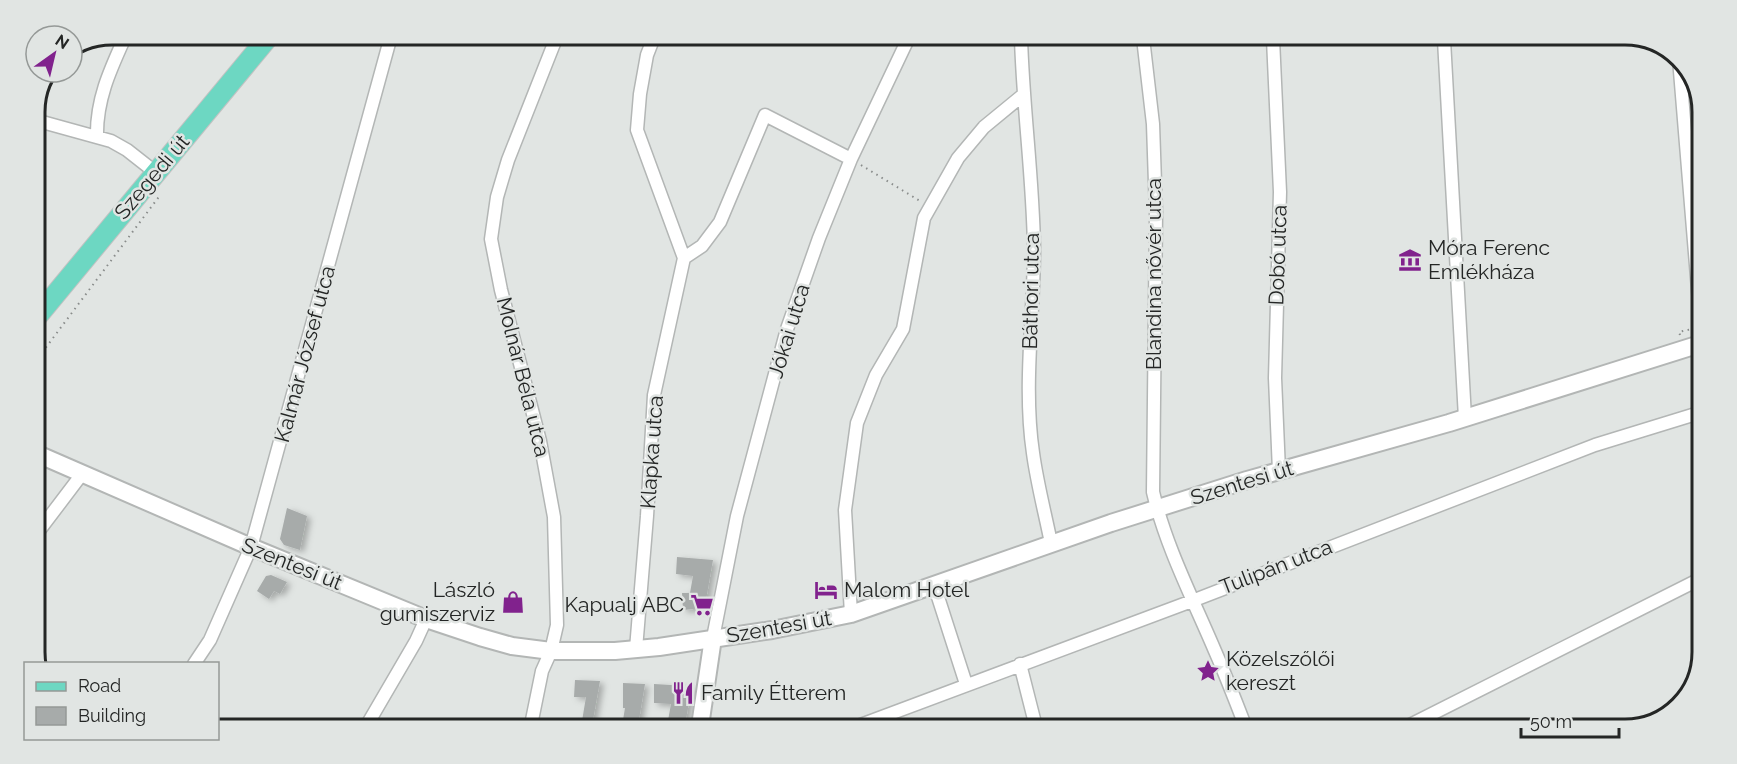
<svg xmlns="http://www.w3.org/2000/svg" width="1737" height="764" font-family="Raleway,sans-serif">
  <defs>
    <filter id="shadow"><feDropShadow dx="4" dy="2.5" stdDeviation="3" flood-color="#0004"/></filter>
  </defs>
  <rect width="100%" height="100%" fill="#e1e5e3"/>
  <path fill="#a7abaa" filter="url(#shadow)" d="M287 508 307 516 300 550 284 545 280 539Z
    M677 557 713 560 705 606 703 608 683 610 682 593H690L693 576 676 574Z
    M271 575 287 582 280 594 274 591 269 599 257 591 266 576Z
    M575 680 600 681 592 726H574L575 720 582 721 586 697H574Z
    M623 683 645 684 638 726H622L625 708H623Z
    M654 684 687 686 691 690 685 726H667L671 704 654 703Z"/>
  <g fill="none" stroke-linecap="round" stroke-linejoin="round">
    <g stroke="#b3b6b5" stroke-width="15">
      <path id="street" d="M1021 38C1023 108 1033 178 1034 248 1034 316 1023 386 1033 453 1037 483 1045 513 1051 543
        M1143 38 1153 124 1156 213 1153 492C1166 547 1193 599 1215 651 1226 676 1236 702 1246 728
        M1273 39 1280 192 1275 378 1279 471
        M1444 40 1465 418
        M1679 59 1700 314
        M35 120 111 141 127 150 155 172
        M97 137C96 99 111 68 126 35
        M684 258 702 246 720 222 765 115 851 159
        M35 536 82 474
        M931 587 938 597 966 684
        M851 614 845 510 857 423 876 375 903 329 924 218 958 158 984 127 1023 95
        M713 638 737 516 787 329 819 238 851 159 909 37
        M636 649 647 516 654 395 684 258 637 130 640 94 647 55 654 37
        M194 664 210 640 251 547 391 36
        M1020 664 1036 727
        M367 725 416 641 426 619
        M531 725 542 671 551 651 557 625 554 517 540 441 501 290 491 239 497 197 508 160 557 36
        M855 727 1192 601 1595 445 1699 413
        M1402 729 1698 580"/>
    </g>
    <g stroke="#b3b6b5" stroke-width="20">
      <path id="secondary" d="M35 453 251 547 426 619 480 637 512 646 551 651H615L659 647 772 630 851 614 1111 523 1247 480 1449 423 1700 344
        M700 726 713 638"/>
    </g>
    <g stroke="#c2c2c2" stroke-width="22">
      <path id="primary" d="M35 319 270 35"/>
    </g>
    <path stroke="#898c8b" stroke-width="2" stroke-dasharray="1.5 4.5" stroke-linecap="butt" d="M861 165 920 201
      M1680 335 1679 332 1700 327
      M35 362 161 194"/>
    <use href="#street" stroke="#fff" stroke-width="12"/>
    <use href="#secondary" stroke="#fff" stroke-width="16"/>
    <use href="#primary" stroke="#6dd7c2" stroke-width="20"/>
  </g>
  <defs>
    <g id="museum-bare" transform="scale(1.8)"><path d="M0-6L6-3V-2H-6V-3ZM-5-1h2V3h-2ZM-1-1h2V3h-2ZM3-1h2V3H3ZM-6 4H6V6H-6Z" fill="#81228d" stroke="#e1e5e3" stroke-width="2.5" paint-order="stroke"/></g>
    <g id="hotel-bare" transform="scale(1.8)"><path d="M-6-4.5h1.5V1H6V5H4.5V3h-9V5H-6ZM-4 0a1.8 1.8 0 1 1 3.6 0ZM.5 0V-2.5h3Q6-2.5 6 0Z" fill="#81228d" stroke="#e1e5e3" stroke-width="2.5" paint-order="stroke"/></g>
    <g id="shop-bare" transform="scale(1.8)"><path d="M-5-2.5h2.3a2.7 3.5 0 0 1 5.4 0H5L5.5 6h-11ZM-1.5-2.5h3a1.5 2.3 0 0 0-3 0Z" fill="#81228d" stroke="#e1e5e3" stroke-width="2.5" paint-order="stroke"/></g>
    <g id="supermarket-bare" transform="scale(1.8)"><path d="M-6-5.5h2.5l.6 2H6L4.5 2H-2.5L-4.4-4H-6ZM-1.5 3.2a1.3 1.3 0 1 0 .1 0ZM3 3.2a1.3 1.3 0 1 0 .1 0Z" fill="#81228d" stroke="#e1e5e3" stroke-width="2.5" paint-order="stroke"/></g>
    <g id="sight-bare" transform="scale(1.8)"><path d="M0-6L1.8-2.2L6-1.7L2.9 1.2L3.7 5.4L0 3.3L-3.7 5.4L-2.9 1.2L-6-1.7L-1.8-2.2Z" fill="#81228d" stroke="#e1e5e3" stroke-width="2.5" paint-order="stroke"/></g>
    <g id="restaurant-bare" transform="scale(1.8)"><path d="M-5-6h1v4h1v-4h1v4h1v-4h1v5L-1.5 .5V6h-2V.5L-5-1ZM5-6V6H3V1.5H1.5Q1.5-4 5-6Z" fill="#81228d" stroke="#e1e5e3" stroke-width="2.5" paint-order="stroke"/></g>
  </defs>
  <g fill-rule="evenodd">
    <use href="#museum-bare" x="1410" y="260"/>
    <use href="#hotel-bare" x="826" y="590"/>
    <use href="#shop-bare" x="513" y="602"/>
    <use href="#supermarket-bare" x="702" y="605"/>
    <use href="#sight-bare" x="1208" y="671"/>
    <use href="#restaurant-bare" x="683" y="693"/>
  </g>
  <g text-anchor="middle" stroke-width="5" stroke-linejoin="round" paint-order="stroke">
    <g font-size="21" fill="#242625" stroke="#e1e5e3">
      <text transform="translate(152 177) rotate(-50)" y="7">Szegedi út</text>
      <text transform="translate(1278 255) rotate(-88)" y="7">Dobó utca</text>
      <text transform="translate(1154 274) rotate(-90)" y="7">Blandina nővér utca</text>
      <text transform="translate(1031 291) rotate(-89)" y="7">Báthori utca</text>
      <text transform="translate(789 331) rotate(-73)" y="7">Jókai utca</text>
      <text transform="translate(305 354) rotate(-75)" y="7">Kalmár József utca</text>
      <text transform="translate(523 377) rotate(76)" y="7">Molnár Béla utca</text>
      <text transform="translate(652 452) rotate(-86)" y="7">Klapka utca</text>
      <text transform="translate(1242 483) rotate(-17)" y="7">Szentesi út</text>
      <text transform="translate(292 564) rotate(22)" y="7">Szentesi út</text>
      <text transform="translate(1276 567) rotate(-21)" y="7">Tulipán utca</text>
      <text transform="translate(779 627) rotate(-10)" y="7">Szentesi út</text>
    </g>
    <g font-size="21" fill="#242625" stroke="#e1e5e3" text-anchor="start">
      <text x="1428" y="255">Móra Ferenc<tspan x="1428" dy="24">Emlékháza</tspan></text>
      <text x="495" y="597" text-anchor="end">László<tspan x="495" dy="24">gumiszerviz</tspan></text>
      <text x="844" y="597">Malom Hotel</text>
      <text x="684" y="612" text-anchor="end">Kapualj ABC</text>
      <text x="1226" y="666">Közelszőlői<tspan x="1226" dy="24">kereszt</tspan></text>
      <text x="701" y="700">Family Étterem</text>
    </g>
  </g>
  <path d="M0 0H1737V764H0ZM112 45H1625A67 67 0 0 1 1692 112V652A67 67 0 0 1 1625 719H112A67 67 0 0 1 45 652V112A67 67 0 0 1 112 45Z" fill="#e1e5e3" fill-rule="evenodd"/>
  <path fill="none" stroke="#242625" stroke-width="3" d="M112 45H1625A67 67 0 0 1 1692 112V652A67 67 0 0 1 1625 719H112A67 67 0 0 1 45 652V112A67 67 0 0 1 112 45Z"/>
  <rect x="24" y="662" width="195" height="78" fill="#e1e5e3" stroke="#959997" stroke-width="1.5"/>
  <rect x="36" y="682" width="30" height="9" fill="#6dd7c2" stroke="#959997" stroke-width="1.5"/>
  <text x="78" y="692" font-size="18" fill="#242625">Road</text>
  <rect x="36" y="707" width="30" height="18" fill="#a7abaa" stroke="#959997" stroke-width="1.5"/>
  <text x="78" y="722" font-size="18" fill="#242625">Building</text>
  <g transform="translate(54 54) rotate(34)"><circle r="28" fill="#e1e5e3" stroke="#959997" stroke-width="1.5"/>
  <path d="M0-4.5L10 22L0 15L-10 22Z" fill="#81228d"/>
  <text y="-9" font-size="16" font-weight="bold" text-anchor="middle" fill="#242625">N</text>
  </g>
  <path d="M1521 728v9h98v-9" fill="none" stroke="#242625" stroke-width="3"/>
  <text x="1530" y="728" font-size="18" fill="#242625" stroke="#e1e5e3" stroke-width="4.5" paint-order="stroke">50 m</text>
</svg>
